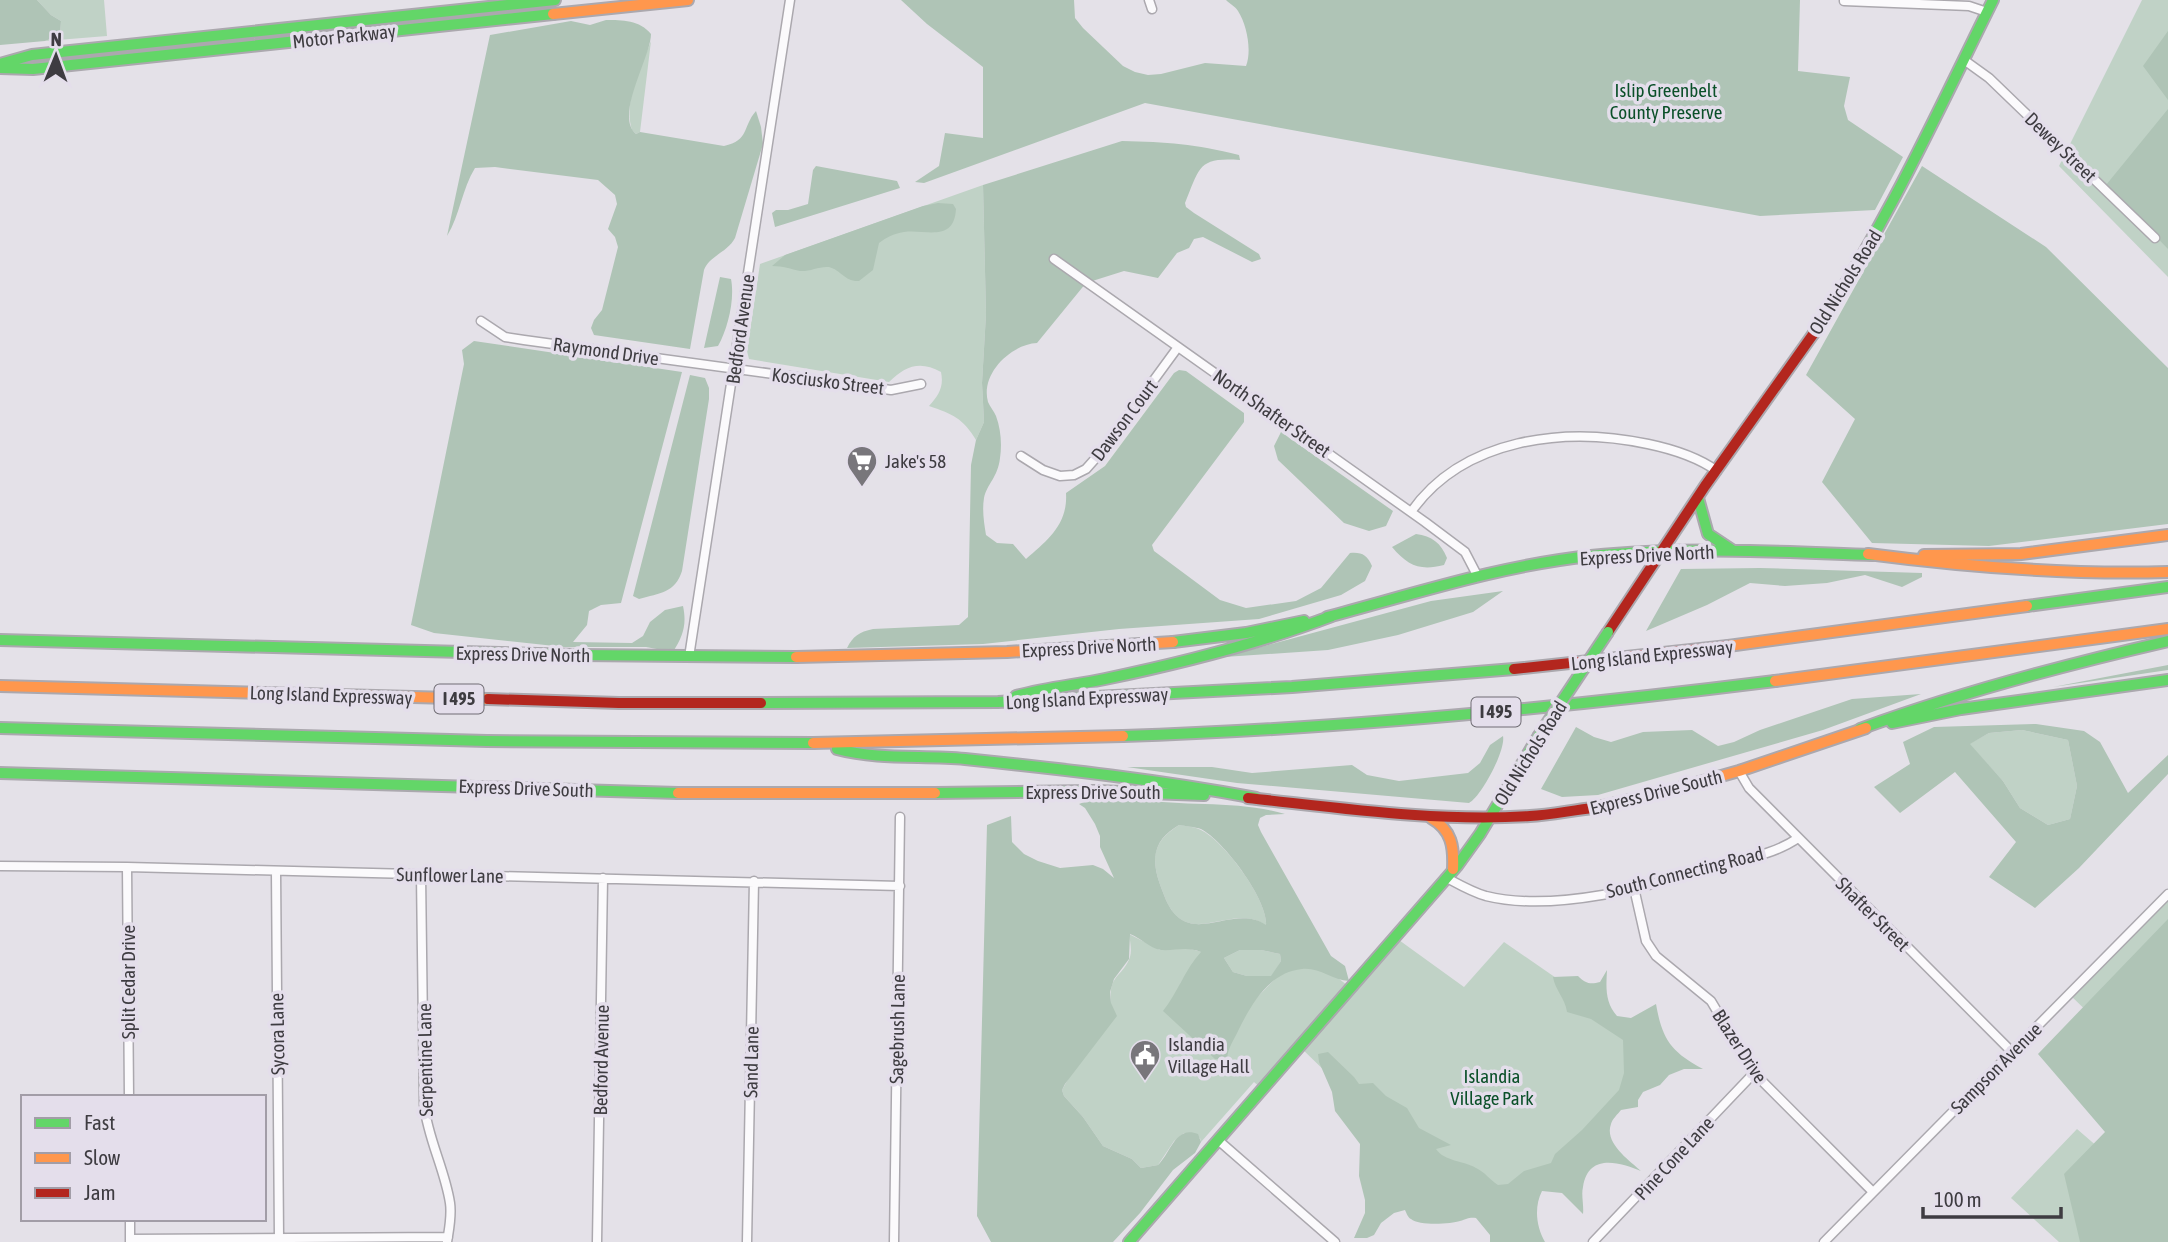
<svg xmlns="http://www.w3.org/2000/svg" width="2168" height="1242" font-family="'Asap Condensed',sans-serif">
  <rect width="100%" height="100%" fill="#e4e1e8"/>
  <path fill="#c0d2c6" d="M37 0H104L107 36 45 41 60 35 61 21 51 15Z
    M2142 0H2168V277L2059 166Z
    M651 41 640 132 636 134 632 130C623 102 641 67 651 41Z
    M983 185 986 314 982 383 984 422 976 440C963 418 952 414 929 406 939 395 944 387 941 372 920 360 905 366 889 382L749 359 747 351 760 264Z
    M2022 730 2068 740 2077 786 2070 819 2048 825 2020 808 2003 781 1969 744 1989 733Z
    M1179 825C1186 826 1195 827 1201 830 1224 841 1269 901 1266 926 1233 899 1186 955 1164 895 1159 882 1155 872 1155 858 1157 841 1166 834 1179 825Z
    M2168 891V1090L2068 993Z
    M1129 934 1160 950 1183 947 1202 952 1181 982 1175 996 1217 1039 1301 952 1312 957 1348 986 1392 935 1464 987 1504 942 1666 1054 1495 1236 1299 1046 1262 1089 1254 1082 1201 1142 1200 1138 1184 1133 1174 1141 1158 1165 1141 1168 1132 1159 1103 1146 1083 1117 1064 1096 1062 1090 1111 1003C1108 974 1123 977 1130 957 1132 950 1130 941 1129 934Z
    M1240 950H1261L1280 954 1281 961 1272 976H1247L1233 972 1224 958Z
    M2077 1129 2128 1173 2168 1242H2059L2011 1198Z"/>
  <path fill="#afc4b6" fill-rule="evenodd" d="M0 0H37L51 15 61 21 60 35 45 41 0 45Z
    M901 0H1074L1075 18 1083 28 1123 66 1135 72 1148 75 1161 74 1205 63 1246 66C1252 51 1247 25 1238 11 1235 6 1230 4 1226 0H1800L1798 71 1850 77 1844 106 1848 120 1903 157 1875 210 1760 216 1145 103 924 183 915 182 939 166 945 133 983 138V67L927 24Z
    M606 20C622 20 640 20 651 34 651 57 614 116 636 134L640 132 724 146C750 140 742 127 756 111L761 127 763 144 735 238C728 252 709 256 704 270L690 349 594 335 591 328 594 320 602 310 618 247 615 237 608 229 617 204 615 195 598 180 495 167 475 168C462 189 460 215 447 236L490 35 571 21 590 25Z
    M2168 31V100L2143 66Z
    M2168 109V249L2106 185Z
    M1122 141C1167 142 1195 144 1239 155L1240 160C1198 157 1200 167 1185 203L1186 207 1194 213 1259 254 1261 259 1252 262 1203 237 1194 239 1189 248 1177 253 1158 278 1124 271 1086 283 1037 343C1012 344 980 373 988 402 990 407 994 411 996 416 1001 429 1002 445 1000 458 998 477 987 484 984 498 982 510 984 523 986 535L997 543 1013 544 1026 559C1048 540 1068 524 1066 493L1105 466 1174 373 1179 370 1186 371 1244 413V422L1152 545 1154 551 1220 600 1246 608 1296 601 1321 588 1350 553C1362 552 1367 555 1372 566L1365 581 1341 595 1259 619 1119 629 983 644 847 648C853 636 859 632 873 629L959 625 968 617 971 465 976 440 984 422 982 383 986 314 983 185Z
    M816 166 897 181 900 188 775 227 772 213 776 210H788L808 204 813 170Z
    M1922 166 2046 247 2168 368V524L1989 546 1872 543 1822 482 1855 419 1806 375Z
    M938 203 953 204 956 209C954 243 926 229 904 232 893 234 887 237 879 243L873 270 859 281C845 282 841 270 829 267 819 266 809 272 800 271 791 269 783 266 772 266L785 255 923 206Z
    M720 277 731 279C735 299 728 328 718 346L704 348Z
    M474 341 682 372 621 603 601 605 589 611 587 625 573 642 632 643 643 636 650 622 665 610 683 606C687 625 683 636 673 652L646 647H564L434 633 411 625 464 364 462 350Z
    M690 375 705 378 709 388V399L682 571C675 593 660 593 639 599L633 596Z
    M1281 432 1393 511 1386 526 1369 531 1344 523 1278 460 1274 446Z
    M1416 534C1432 536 1441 543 1447 558L1444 565C1420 571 1408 566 1392 547Z
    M1760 568 1922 573V577L1902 587 1865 575 1827 583 1785 586 1750 583 1707 605 1646 631 1681 569Z
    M1503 591 1473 612 1398 635 1328 650 1224 657 1431 601Z
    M2168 665V670L2053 687Z
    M1921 694 1823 730 1598 795 1562 797 1541 789 1576 727 1594 737 1611 742 1643 732 1692 730 1718 746 1734 742 1760 730 1852 699Z
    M2036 724 2084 731 2100 742 2128 793 2168 755V774L2079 868 2035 908 1989 877 2016 842 1955 772 1900 813 1874 787 1910 764 1903 742 1934 727ZM2022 730 2068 740 2077 786 2070 819 2048 825 2020 808 2003 781 1970 744 1989 733Z
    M1503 736C1506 750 1481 797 1469 803L1237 783 1127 767H1212L1252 773 1352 765 1367 775 1399 781 1468 773 1480 763 1490 745Z
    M1137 799C1186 807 1237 800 1285 814L1266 815 1260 818 1258 825 1261 832 1331 956 1345 966 1349 981C1332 980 1319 967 1302 969 1270 972 1252 1003 1239 1029 1234 1040 1228 1047 1227 1059H1215L1163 1011C1178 992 1185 969 1201 952 1187 946 1175 951 1161 950 1149 948 1141 938 1130 934L1129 959 1114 979 1110 992 1111 1003 1117 1016 1065 1084 1062 1090 1064 1096 1083 1117 1103 1146 1132 1159 1141 1168 1158 1165C1171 1153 1175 1125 1198 1134L1201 1142 1195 1153 1173 1170 1140 1213 1113 1242H991L977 1216 987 825 1011 816 1012 842 1024 854 1038 861 1060 868 1093 865 1103 869 1114 878 1100 847V836L1095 824 1085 808 1079 804 1087 801ZM1179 825C1185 826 1195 827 1201 829 1224 841 1268 900 1266 925 1231 901 1186 954 1164 895 1159 882 1155 872 1155 858 1157 841 1165 834 1179 825ZM1240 950H1261L1280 954 1281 961 1271 976H1247L1233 972 1224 958Z
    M2168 919V1242H2080L2064 1174 2105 1132 2038 1054Z
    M1607 970C1606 988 1605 1002 1617 1016L1631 1018 1656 1004C1662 1039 1671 1052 1703 1069H1684L1669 1075 1660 1085 1643 1092 1638 1100V1107L1621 1110C1618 1114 1612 1119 1611 1124 1604 1143 1629 1160 1641 1171 1619 1162 1588 1153 1583 1187 1581 1195 1584 1205 1583 1214L1562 1193 1542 1191C1534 1207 1536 1226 1545 1242H1490V1235L1476 1218C1469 1217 1467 1219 1460 1221 1451 1224 1419 1226 1411 1219 1408 1218 1406 1212 1405 1210L1394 1213 1381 1223 1374 1235 1367 1238H1354L1365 1213V1200L1359 1176 1360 1144 1335 1111 1332 1092 1319 1062 1318 1054 1328 1052 1354 1077 1359 1084 1373 1083 1386 1096 1407 1108 1419 1128 1451 1145 1436 1149C1445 1162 1463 1160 1476 1168 1485 1172 1490 1180 1498 1185L1508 1184 1524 1171 1551 1163 1555 1154 1582 1130 1619 1090 1624 1073 1623 1040 1591 1019 1567 1012C1565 998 1555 990 1553 977L1578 976C1585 983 1590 985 1600 982Z"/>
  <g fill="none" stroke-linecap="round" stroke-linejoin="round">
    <g stroke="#aba8ae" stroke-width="11">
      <path id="street" d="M1149 0 1152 9
        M1844 1 1969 6 1987 12
        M1964 60 1989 78 2155 238
        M1054 259 1425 522 1465 552 1478 577
        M481 321 505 337 524 340 891 390 921 384
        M1021 456 1043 470 1060 476 1074 475 1086 469 1102 451 1178 347
        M1411 512C1463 438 1565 426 1648 444 1672 449 1696 456 1717 471
        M689 657 790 0
        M1739 771 1749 788 2013 1053
        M0 866 127 867 900 886
        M127 867 129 1097
        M276 871 279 1238
        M421 875 424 1105C428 1139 445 1170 450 1203 452 1216 449 1229 447 1242
        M1447 878C1460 885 1472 892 1486 896 1555 913 1651 886 1718 866 1745 859 1775 854 1798 838
        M1634 888 1646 941 1656 956 1711 1001 1754 1073 1872 1191
        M1218 1140 1335 1242
        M130 1219V1242
        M130 1239 448 1237
        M597 1242 603 878
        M747 1242 754 881
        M894 1242 900 817
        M1593 1242 1754 1073
        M1824 1242 2168 894"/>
    </g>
    <g stroke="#aba8ae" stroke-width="14">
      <path id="fast" d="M0 64 32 55 555 0
        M0 68 33 69 553 14
        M1814 333C1885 228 1937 113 1993 0
        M1698 498 1708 534 1732 550
        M2027 606 2168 587
        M1327 617C1414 594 1502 565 1591 556 1684 546 1780 552 1873 555
        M0 640 579 655 796 657
        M1173 642 1246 633 1304 621
        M1016 696C1045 688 1076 685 1105 679 1182 663 1258 644 1332 616
        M761 703 998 702 1292 687 1514 669
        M1892 723 1961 709 2168 680
        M0 728 487 741 813 743
        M1860 729C1961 692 2064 665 2168 641
        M1123 736C1341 729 1558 708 1775 681
        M837 749C878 760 922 755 965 759 1062 769 1160 780 1256 798
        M0 773 678 793
        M935 793 1095 791 1204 795
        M1129 1242 1457 866 1480 834 1538 737"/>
    </g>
    <g stroke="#aba8ae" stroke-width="14">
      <path id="slow" d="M553 14 688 0
        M1868 554C1968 567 2067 575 2168 572
        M1924 555 2021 554 2168 535
        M1728 646 2027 606
        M796 657 1007 652 1173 642
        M1775 681 2168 629
        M0 686 488 699
        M813 743 1123 736
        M678 793H935
        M1594 808 1661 793 1739 771 1866 728
        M1431 818C1452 830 1454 847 1453 869"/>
    </g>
    <g stroke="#aba8ae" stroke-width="14">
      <path id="jam" d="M1608 632 1705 486 1814 333
        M1514 669 1728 646
        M488 699 619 703H761
        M1248 798C1341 808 1436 822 1530 816 1551 815 1573 810 1594 808"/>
    </g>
    <use href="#street" stroke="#fbfafc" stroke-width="8"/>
    <use href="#fast" stroke="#63d668" stroke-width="10"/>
    <use href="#slow" stroke="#ff974d" stroke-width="10"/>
    <use href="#jam" stroke="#b3261e" stroke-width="10"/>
    <g stroke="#aba8ae" stroke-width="14" stroke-linecap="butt">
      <path id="fast-bridge" d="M1538 737 1608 632"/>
    </g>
    <use href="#fast-bridge" stroke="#63d668" stroke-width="10"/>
  </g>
  <defs>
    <g id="supermarket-pin" transform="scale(1.575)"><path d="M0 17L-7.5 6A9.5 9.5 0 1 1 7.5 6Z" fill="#78767b" stroke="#e4deeb"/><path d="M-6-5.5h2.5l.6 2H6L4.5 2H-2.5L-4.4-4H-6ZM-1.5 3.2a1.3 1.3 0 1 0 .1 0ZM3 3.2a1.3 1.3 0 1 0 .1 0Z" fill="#fff"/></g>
    <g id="civic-pin" transform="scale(1.575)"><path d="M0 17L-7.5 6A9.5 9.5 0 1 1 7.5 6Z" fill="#78767b" stroke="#e4deeb"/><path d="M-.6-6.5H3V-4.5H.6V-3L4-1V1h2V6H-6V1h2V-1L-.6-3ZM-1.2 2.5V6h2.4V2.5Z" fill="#fff"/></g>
  </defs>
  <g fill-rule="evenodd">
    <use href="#supermarket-pin" x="862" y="461"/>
    <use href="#civic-pin" x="1145" y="1055"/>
  </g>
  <g text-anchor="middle" stroke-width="7" stroke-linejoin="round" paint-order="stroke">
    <g fill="#e4deeb" stroke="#706d74" stroke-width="2">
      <rect x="434.5" y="684.5" width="49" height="29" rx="5"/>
      <rect x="1471.5" y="697.5" width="49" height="29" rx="5"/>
    </g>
    <g font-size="18" font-weight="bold" fill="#3e3c41">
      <text x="459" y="705">I 495</text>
      <text x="1496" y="718">I 495</text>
    </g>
    <g font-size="19" fill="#3e3c41" stroke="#e4deeb">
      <text transform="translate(344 36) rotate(-6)" y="7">Motor Parkway</text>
      <text transform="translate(2061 147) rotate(44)" y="7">Dewey Street</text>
      <text transform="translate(1845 282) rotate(-58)" y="7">Old Nichols Road</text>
      <text transform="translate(740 329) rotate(-82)" y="7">Bedford Avenue</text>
      <text transform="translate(606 351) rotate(8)" y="7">Raymond Drive</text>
      <text transform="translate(828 381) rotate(7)" y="7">Kosciusko Street</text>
      <text transform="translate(1272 413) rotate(35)" y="7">North Shafter Street</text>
      <text transform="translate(1124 420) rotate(-53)" y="7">Dawson Court</text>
      <text transform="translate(1647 555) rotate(-3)" y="7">Express Drive North</text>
      <text transform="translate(1089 647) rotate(-3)" y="7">Express Drive North</text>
      <text transform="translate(523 654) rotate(1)" y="7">Express Drive North</text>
      <text transform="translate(1652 655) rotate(-6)" y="7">Long Island Expressway</text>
      <text transform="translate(331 695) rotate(2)" y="7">Long Island Expressway</text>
      <text transform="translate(1087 698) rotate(-3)" y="7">Long Island Expressway</text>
      <text transform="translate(1530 753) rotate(-58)" y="7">Old Nichols Road</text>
      <text transform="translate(526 788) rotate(2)" y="7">Express Drive South</text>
      <text x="1093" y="799">Express Drive South</text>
      <text transform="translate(1656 792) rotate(-14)" y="7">Express Drive South</text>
      <text transform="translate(1685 872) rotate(-14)" y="7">South Connecting Road</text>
      <text transform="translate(450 875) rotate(1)" y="7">Sunflower Lane</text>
      <text transform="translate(1873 914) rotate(45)" y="7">Shafter Street</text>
      <text transform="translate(128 982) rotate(-90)" y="7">Split Cedar Drive</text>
      <text transform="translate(897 1029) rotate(-89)" y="7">Sagebrush Lane</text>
      <text transform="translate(277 1034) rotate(-91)" y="7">Sycora Lane</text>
      <text transform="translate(1740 1046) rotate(57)" y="7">Blazer Drive</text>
      <text transform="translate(425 1060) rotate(-91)" y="7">Serpentine Lane</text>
      <text transform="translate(601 1060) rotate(-89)" y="7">Bedford Avenue</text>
      <text transform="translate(751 1062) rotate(-89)" y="7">Sand Lane</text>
      <text transform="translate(1996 1068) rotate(-45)" y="7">Sampson Avenue</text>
      <text transform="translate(1674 1158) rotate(-47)" y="7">Pine Cone Lane</text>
    </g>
    <g font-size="19" fill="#0b5029" stroke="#e4deeb">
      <text x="1666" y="97">Islip Greenbelt<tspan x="1666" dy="22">County Preserve</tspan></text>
      <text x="1492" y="1083">Islandia<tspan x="1492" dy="22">Village Park</tspan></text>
    </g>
    <g font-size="19" fill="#3e3c41" stroke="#e4deeb" text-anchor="start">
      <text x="885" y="468">Jake's 58</text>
      <text x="1168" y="1051">Islandia<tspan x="1168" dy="22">Village Hall</tspan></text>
    </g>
  </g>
  <rect x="21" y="1095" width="245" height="126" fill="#e4deeb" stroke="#a29da7" stroke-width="2"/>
  <rect x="35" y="1118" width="35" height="10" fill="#63d668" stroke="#a29da7" stroke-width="2"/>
  <text x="84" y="1130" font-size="21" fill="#3e3c41">Fast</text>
  <rect x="35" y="1153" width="35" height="10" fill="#ff974d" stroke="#a29da7" stroke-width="2"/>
  <text x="84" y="1165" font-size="21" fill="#3e3c41">Slow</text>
  <rect x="35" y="1188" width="35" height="10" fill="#b3261e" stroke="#a29da7" stroke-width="2"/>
  <text x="84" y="1200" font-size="21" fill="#3e3c41">Jam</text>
  <g transform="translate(56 56) rotate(1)" stroke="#e4deeb" stroke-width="5" paint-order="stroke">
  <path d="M0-5L12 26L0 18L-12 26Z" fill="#3e3c41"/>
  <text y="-10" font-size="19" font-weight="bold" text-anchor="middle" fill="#3e3c41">N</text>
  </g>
  <path d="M1923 1207v10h138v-10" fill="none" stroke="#3e3c41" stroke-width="3.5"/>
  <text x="1934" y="1207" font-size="21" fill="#3e3c41" stroke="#e4deeb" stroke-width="5" paint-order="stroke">100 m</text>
</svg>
